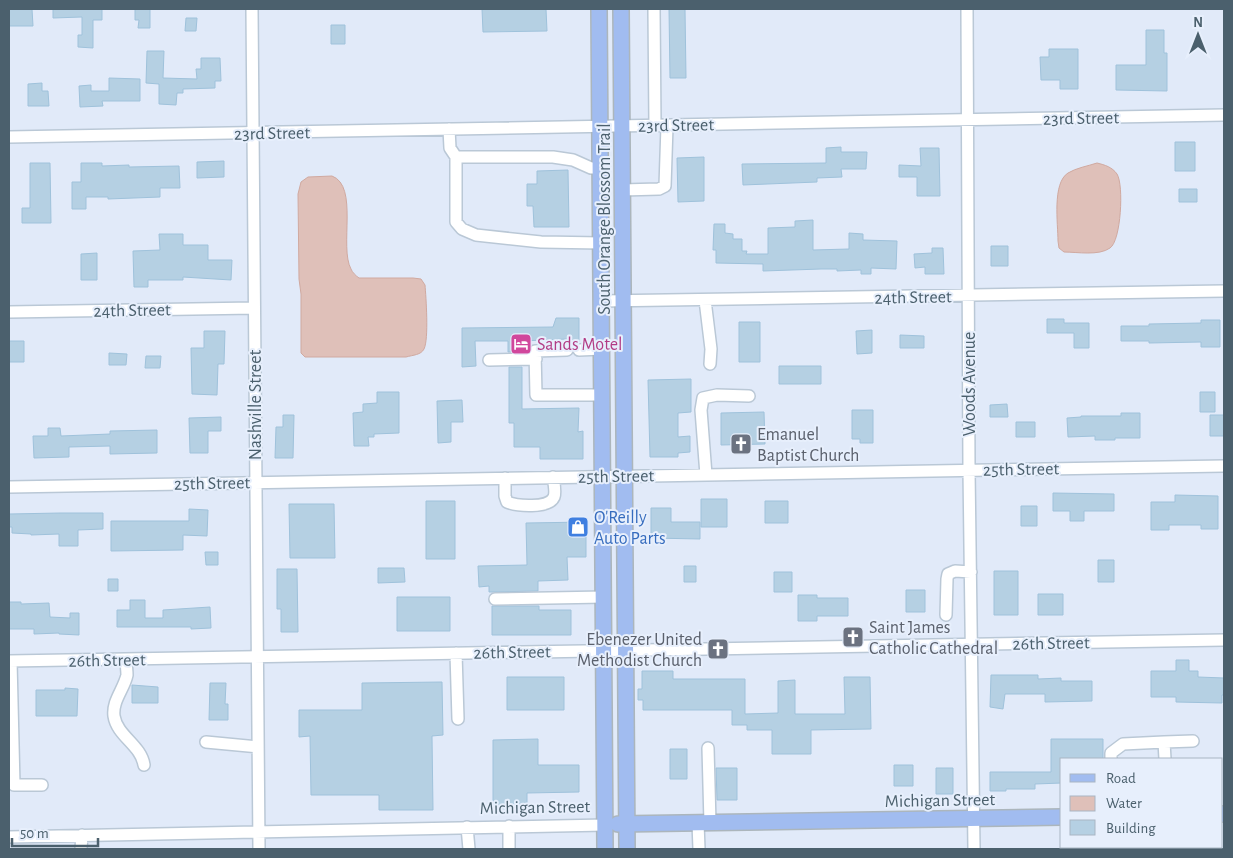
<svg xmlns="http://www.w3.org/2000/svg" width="1233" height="858" font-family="'Alegreya Sans',sans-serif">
  <rect width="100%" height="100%" fill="#e1eaf9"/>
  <path fill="#dfc0b9" stroke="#d0a9a0" d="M1097 163C1105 165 1112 167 1117 174 1124 185 1121 241 1110 248 1099 256 1077 252 1064 252L1059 248 1058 241C1058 224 1052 183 1068 173 1076 168 1088 166 1097 163Z
    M332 176C359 186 339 247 351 269 352 272 356 276 359 278H413L421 279 425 285C426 297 429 339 424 349 421 355 413 355 406 357H305L301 353V294L299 279 298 194 301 182 308 177Z"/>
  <path fill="#b5d0e3" stroke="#9fc2db" d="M9 9H32L33 26H9Z
    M53 9H102V20H93V48L78 47V35H82V17L53 18Z
    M135 9H150V28H138L139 20H135Z
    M482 9H546L547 31 483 32Z
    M669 9H685L686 78H670Z
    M186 18H197L196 31H185Z
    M331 25H345V44H331Z
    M1146 30H1164V53H1167V91L1116 90V65H1146Z
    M1049 49H1078V89H1060V80H1041L1040 57H1049Z
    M147 51H164L163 78 197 79 196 69H201V58H220L221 81H215V88L183 89V93H177L176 105 159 104V84L146 83Z
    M109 78 140 79V101H102L103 106 80 107 79 86 91 85V91H109Z
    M42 83V91H48L49 106H28V84Z
    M1175 142H1195V171H1175Z
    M841 147V152H867L866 169H841L842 177 817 178V182L743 185 742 164 826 163V148Z
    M920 148H939L940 196H917V177H899V165L921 166Z
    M704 157V201L678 202 677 158Z
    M224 161V177L197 178V162Z
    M30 163H50L51 223H22V208H30Z
    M81 163H102V166L129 165V167L179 166 180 188H160V197L108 199V197H86V209H72V182H81Z
    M568 170 569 227H534L533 206H527V184H537V171Z
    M1179 189H1197V202H1179Z
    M813 220V250L849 249V233L863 234V240L897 241 896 269 871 268V274H861V270L837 271V269H821L763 271V264L716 263V250H713L714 224H725V233L733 234V239H742V251H747L746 254H768V228L795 227V221Z
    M159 234H183V245H208V260H232L231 280 183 277V280H148V287H134L133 251 160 250Z
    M991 246H1008V266H991Z
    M932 248H943L944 274H925V267L915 268 914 254 932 253Z
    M97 253V280H81V254Z
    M556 318H579V342L573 346 567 343V339L522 341V352H508V341H475L476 366 462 367V328L553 327Z
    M1047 319H1064V323H1089V348H1074V333H1047Z
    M1201 320H1220V347H1201V342L1149 343V341H1121V326H1149V324L1201 323Z
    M739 322H760V362H739Z
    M872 330V353L857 354 856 331Z
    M204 331H225L224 364H218L217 395 192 394 191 348H204Z
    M900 335 924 336V348H900Z
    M9 341H24V362H9Z
    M109 353 127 354 126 365H109Z
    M146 356H161L160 368H145Z
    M779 366H821V384H779Z
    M509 367H522V409L579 408 578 432 583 431V459H540V447H514V423H509Z
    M691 379V412L678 413V437L690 436V452L678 453V457H650L648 380Z
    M377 392H399V433L374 434V437H368L369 446H354L353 413 363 412V404L377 403Z
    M1200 392H1215V412H1200Z
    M462 400 463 422H451V442L438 443 437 401Z
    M1007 404 1008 417H990V405Z
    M852 410H873V443H860V439H852Z
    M764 412 765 444 721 445V413Z
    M1121 413H1140V438H1115V440H1095V436L1068 437 1067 418 1081 417V416H1121Z
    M283 415H294L293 458H275L276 427H283Z
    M1210 415H1224V436H1210Z
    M221 417V431H208V453H190L189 418Z
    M1016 422H1035V437H1016Z
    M48 428H60L61 436 110 434V431L157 430V453L110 454V446L69 447V457L34 458 33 436H48Z
    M1053 493 1114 494V511H1084V521H1070V511H1053Z
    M1175 495 1218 496V529H1201V525H1169V530H1151V502H1175Z
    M701 499H727V527H701Z
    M426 501H455V559H426Z
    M765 501H788V523H765Z
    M289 504H334L335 558H290Z
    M1021 506H1037V526H1021Z
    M651 508H671V522H700V539L651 538Z
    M189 509 208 510 207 536 183 535V550L111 551V521H189Z
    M60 513H103V529L78 530V546H59V534L31 535V534L12 533V527H9V514Z
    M586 522V557H567L568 580 538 581V591L492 592H489V586L479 587 478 566 527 565 526 523Z
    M205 552H218V565H206Z
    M1098 560H1114V582H1098Z
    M684 566H696V582H684Z
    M378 568H404L405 582 378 583Z
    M277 569H297L298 632H281V609H277Z
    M994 571H1018V615H994Z
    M774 572H792V592H774Z
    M108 579H118V591H108Z
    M906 590H925V612H906Z
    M1038 594H1063V615H1038Z
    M798 595H817V598H848V616H817V621H798Z
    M397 597H450V631H397Z
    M130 600H145V618H163V610L210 607 211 628 191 629V627H117V610H130Z
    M9 602H21V604L49 603 50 617 70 618V613H79V635L59 634V633L34 634V629H9Z
    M492 606H539V610H571V635H492Z
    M1176 660H1189V671H1198V677L1224 678V695H1222V703L1176 702V697H1151V671H1176Z
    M642 671H673V679H745V714L778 713V681L795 680V714H845L844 677H870L871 729 811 730V754H772V730H747V725H732V710H643V700H638V689H642Z
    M991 675H1038V679L1061 678V681H1092V701L1045 702V694H1005L1003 709 990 707Z
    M507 677H564V710H507Z
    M442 682 443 735 432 736 433 810H379V795H311L310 736 299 737V710H362V683Z
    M210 683H226L225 704H228V720H209Z
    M132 685 158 687V703H132Z
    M65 688 78 689 77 716H36V690H65Z
    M538 739V765H579V792L527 793V808L493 809V740Z
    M1051 739H1103V759H1062V783L1035 784V789H1006V791H990V772H1051Z
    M670 749H687V779H670Z
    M894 765H913V786H894Z
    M716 768H737V800H717Z
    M936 768H953V794H936Z"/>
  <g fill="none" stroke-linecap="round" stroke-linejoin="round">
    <g stroke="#bac8d6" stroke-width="14">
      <path id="minor" d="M252 9 259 849
        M654 9 655 126
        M967 9 969 470 974 849
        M449 129 450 148 456 157V222L462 229 476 235 541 242 601 243
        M9 137 1224 115
        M456 157H553L573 160 591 168H601
        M622 190 659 189 665 186 667 126
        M705 300 711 349 710 364
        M602 301 1224 291
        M9 312 254 308
        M567 350 535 351 536 395H602
        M579 350 602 349
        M489 360 536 359
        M706 475 701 410 703 398 717 395 749 396
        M505 478V496L507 502C516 506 549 509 554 497 556 492 554 483 553 477
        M9 487 1224 466
        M495 599 604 597
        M946 615 947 579 948 574 955 571 971 572
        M456 653 458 719
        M126 659C126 664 127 670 127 675 124 689 112 701 114 716 117 736 141 745 144 765
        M9 661 1224 640
        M11 661 14 785H42
        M206 742 258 747
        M1164 742 1193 741
        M708 748 710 823
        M1111 759V753L1123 744 1164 742 1165 759
        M698 823 699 849
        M467 827 469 849
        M9 837 605 825
        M81 849 82 835
        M509 849V826"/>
    </g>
    <g stroke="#acb6bc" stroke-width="18">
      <path id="major" d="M599 9 605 849
        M621 9 627 849
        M1222 814H1224
        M618 824 1062 817"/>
    </g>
    <use href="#minor" stroke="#fff" stroke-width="11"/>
    <use href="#major" stroke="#a1bcf0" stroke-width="15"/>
  </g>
  <defs>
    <g id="hotel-square" transform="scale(1.125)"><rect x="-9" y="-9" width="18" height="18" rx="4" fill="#d1479c" stroke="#e7effc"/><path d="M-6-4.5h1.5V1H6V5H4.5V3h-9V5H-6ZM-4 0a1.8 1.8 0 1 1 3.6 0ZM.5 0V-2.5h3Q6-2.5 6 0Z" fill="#fff"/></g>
    <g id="church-square" transform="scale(1.125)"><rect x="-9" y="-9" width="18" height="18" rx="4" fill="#6b7280" stroke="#e7effc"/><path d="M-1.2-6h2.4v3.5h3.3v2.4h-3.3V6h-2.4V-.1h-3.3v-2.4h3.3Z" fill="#fff"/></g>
    <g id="shop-square" transform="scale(1.125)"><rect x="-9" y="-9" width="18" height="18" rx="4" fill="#3f7fe0" stroke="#e7effc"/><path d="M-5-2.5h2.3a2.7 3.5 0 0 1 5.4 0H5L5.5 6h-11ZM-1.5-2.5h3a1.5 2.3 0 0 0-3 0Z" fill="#fff"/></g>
  </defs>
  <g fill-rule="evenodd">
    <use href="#hotel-square" x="521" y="344"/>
    <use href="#church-square" x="741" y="444"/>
    <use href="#shop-square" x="578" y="527"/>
    <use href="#church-square" x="853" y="637"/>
    <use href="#church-square" x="718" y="649"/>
  </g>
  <g text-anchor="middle" stroke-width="4" stroke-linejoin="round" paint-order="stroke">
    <g font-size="18" fill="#4b606d" stroke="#e7effc">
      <text transform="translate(1081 118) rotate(-1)" y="6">23rd Street</text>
      <text transform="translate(676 125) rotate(-1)" y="6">23rd Street</text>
      <text transform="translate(272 133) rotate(-1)" y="6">23rd Street</text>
      <text transform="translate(604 219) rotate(-90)" y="6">South Orange Blossom Trail</text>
      <text transform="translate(913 297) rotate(-1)" y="6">24th Street</text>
      <text transform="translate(132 310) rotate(-1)" y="6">24th Street</text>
      <text transform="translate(969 384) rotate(-90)" y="6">Woods Avenue</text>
      <text transform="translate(255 405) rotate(-90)" y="6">Nashville Street</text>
      <text transform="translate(1021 469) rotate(-1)" y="6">25th Street</text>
      <text transform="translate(616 476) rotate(-1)" y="6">25th Street</text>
      <text transform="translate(212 483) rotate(-1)" y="6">25th Street</text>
      <text transform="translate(1051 643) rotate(-1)" y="6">26th Street</text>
      <text transform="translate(512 652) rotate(-1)" y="6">26th Street</text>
      <text transform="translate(107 660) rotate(-1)" y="6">26th Street</text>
      <text transform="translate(940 800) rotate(-1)" y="6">Michigan Street</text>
      <text transform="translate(535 807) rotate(-1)" y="6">Michigan Street</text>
    </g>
    <g font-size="18" fill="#b23c85" stroke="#e7effc" text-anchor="start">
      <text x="537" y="350">Sands Motel</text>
    </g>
    <g font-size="18" fill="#5b616d" stroke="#e7effc" text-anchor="start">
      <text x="757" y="440">Emanuel<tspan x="757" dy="21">Baptist Church</tspan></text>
      <text x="869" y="633">Saint James<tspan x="869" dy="21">Catholic Cathedral</tspan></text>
      <text x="702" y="645" text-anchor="end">Ebenezer United<tspan x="702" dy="21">Methodist Church</tspan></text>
    </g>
    <g font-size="18" fill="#366cbe" stroke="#e7effc" text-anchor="start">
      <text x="594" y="523">O'Reilly<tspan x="594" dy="21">Auto Parts</tspan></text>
    </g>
  </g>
  <rect width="1233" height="858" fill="none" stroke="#4b606d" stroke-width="20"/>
  <rect x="1060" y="758" width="162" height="90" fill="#e7effc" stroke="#a9b6c3"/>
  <rect x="1070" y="774" width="25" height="8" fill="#a1bcf0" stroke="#a9b6c3"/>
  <text x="1106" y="783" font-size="15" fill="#4b606d">Road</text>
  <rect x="1070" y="796" width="25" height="15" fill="#dfc0b9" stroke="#a9b6c3"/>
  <text x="1106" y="808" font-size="15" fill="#4b606d">Water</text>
  <rect x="1070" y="820" width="25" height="15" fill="#b5d0e3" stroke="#a9b6c3"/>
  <text x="1106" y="833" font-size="15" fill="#4b606d">Building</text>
  <g transform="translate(1198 35)" stroke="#e7effc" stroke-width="4" paint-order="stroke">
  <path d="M0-4L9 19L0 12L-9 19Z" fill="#4b606d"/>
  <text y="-8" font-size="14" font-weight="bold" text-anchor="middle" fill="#4b606d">N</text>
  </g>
  <path d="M12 838v8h86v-8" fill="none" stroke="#4b606d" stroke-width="2.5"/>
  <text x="20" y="838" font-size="15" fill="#4b606d" stroke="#e7effc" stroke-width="4" paint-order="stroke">50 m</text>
</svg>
